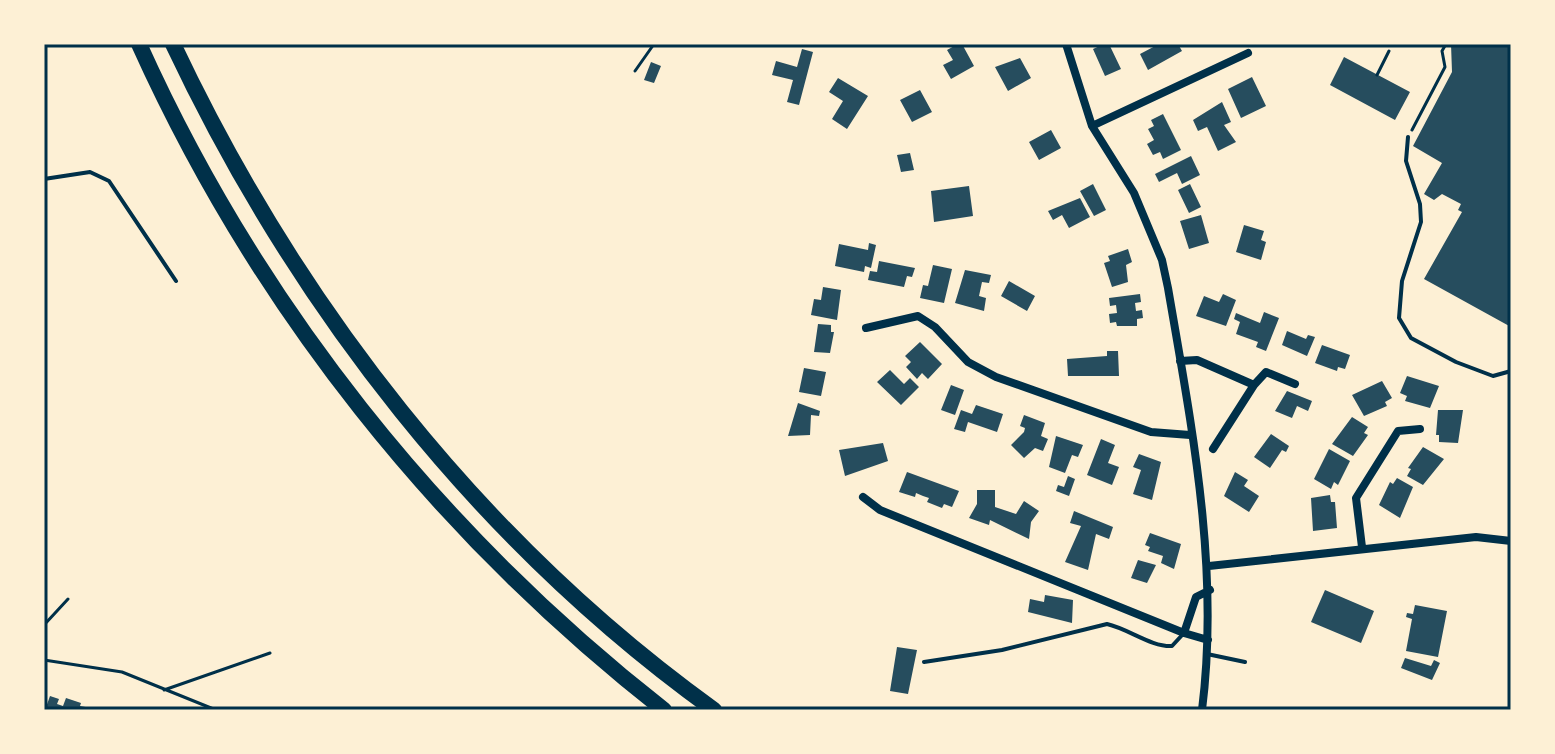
<svg xmlns="http://www.w3.org/2000/svg" width="1555" height="754" font-family="'Zilla Slab',serif">
  <rect width="100%" height="100%" fill="#fdf0d5"/>
  <path fill="#264d5e" d="M958 44H962L974 66 951 79 943 65 953 60 947 50Z
    M1104 44H1109L1121 69 1105 76 1093 49Z
    M1159 44H1178L1182 51 1148 70 1140 54Z
    M1451 44H1511V327L1424 279 1462 212 1458 210 1461 204 1442 194 1434 200 1424 194 1442 163 1413 146 1452 72Z
    M802 49 813 52 799 105 787 102 793 80 772 75 776 61 797 67Z
    M1344 57 1410 92 1395 120 1330 85Z
    M1020 58 1031 78 1008 91 995 67Z
    M651 62 661 66 654 83 644 80Z
    M1252 77 1266 106 1241 118 1228 89Z
    M838 78 868 96 847 129 832 119 843 101 829 92Z
    M920 90 932 112 912 122 900 100Z
    M1222 102 1231 122 1224 125 1236 142 1218 151 1207 127 1198 131 1193 120Z
    M1163 114 1181 150 1163 159 1160 152 1153 155 1147 144 1154 140 1148 129 1154 126 1151 120Z
    M1051 130 1061 148 1039 160 1029 142Z
    M910 153 914 170 901 172 897 155Z
    M1191 156 1200 175 1182 184 1177 173 1159 182 1155 174Z
    M1093 184 1106 210 1094 216 1080 191Z
    M1190 184 1201 207 1189 213 1178 190Z
    M969 186 973 216 934 222 931 191Z
    M1080 198 1090 217 1069 228 1062 215 1053 220 1048 211Z
    M1201 215 1209 243 1189 249 1180 221Z
    M1244 225 1264 231 1261 240 1266 242 1261 260 1236 252Z
    M869 243 876 245 871 268 865 266 864 272 835 266 839 244 868 250Z
    M1128 249 1132 262 1126 265 1128 282 1112 287 1104 263 1110 261 1108 256Z
    M879 261 915 268 912 277 907 276 904 287 868 280 870 271 877 272Z
    M933 265 952 269 944 303 920 298 923 285 928 286Z
    M965 270 991 275 989 283 982 282 979 296 986 298 984 311 955 303Z
    M1009 281 1035 296 1027 311 1001 296Z
    M823 287 841 290 837 320 811 315 814 299 821 300Z
    M1140 294 1141 302 1135 303 1136 311 1142 310 1143 318 1137 319V326H1117L1116 322 1110 323 1109 314 1117 313 1116 305 1110 306 1109 298Z
    M1223 294 1236 300 1226 326 1196 316 1204 296 1219 302Z
    M1264 312 1279 318 1266 351 1256 347 1258 342 1236 334 1240 322 1234 319 1236 313 1260 323Z
    M818 324 831 325V332H834L830 353 814 352Z
    M1287 331 1306 339 1308 335 1315 337 1307 356 1282 345Z
    M920 342 942 364 928 379 922 373 917 379 906 367 911 362 905 356Z
    M1322 345 1350 355 1345 369 1338 367 1337 371 1315 363Z
    M1107 351H1118L1119 376H1068L1067 359 1107 356Z
    M804 368 826 372 821 396 799 392Z
    M890 370 904 384 910 378 919 387 901 405 877 382Z
    M1407 376 1439 386 1430 408 1405 401 1407 396 1400 393Z
    M1382 381 1392 398 1385 402 1387 406 1364 416 1352 395Z
    M951 385 964 390 955 415 941 410Z
    M1287 391 1312 401 1308 411 1297 406 1292 418 1275 411Z
    M798 403 820 411 819 416 811 415 810 435 788 436Z
    M976 405 1003 414 997 432 968 422 965 432 954 429 961 410 972 414Z
    M1438 410H1463L1458 443 1439 442V435H1436Z
    M1024 415 1045 423 1041 436 1048 439 1043 451 1035 448 1024 458 1011 445 1024 432 1025 428 1020 426Z
    M1352 417 1368 427 1364 433 1368 435 1353 456 1332 444Z
    M1271 434 1289 446 1286 452 1282 450 1270 468 1254 457Z
    M1056 436 1083 445 1078 457 1072 455 1065 473 1049 467Z
    M1101 439 1115 445 1108 463 1119 467 1112 485 1087 475Z
    M883 443 888 461 845 476 839 450Z
    M1423 447 1444 459 1423 485 1407 476 1411 469 1408 468Z
    M1329 449 1350 461 1338 485 1334 482 1331 489 1314 479Z
    M1139 454 1161 462 1152 500 1133 494 1141 470 1133 467Z
    M907 472 959 491 952 507 944 504 942 508 927 502 929 498 923 496 916 493 915 497 899 492Z
    M1235 472 1248 480 1244 486 1259 496 1249 512 1224 496Z
    M1068 476 1075 479 1069 496 1056 491 1058 485 1064 487Z
    M1397 478 1413 487 1400 518 1379 505 1390 482 1393 484Z
    M977 490H995V507L1016 514 1024 501 1039 511 1031 522 1029 539 990 520 989 525 969 518 977 504Z
    M1330 495 1331 502H1335L1337 528 1313 531 1311 498Z
    M1074 511 1113 527 1109 539 1096 534 1088 570 1065 562 1081 526 1070 523Z
    M1150 533 1181 544 1174 569 1161 563 1163 556 1148 551 1150 547 1145 545Z
    M1138 560 1156 565 1147 583 1131 578Z
    M1325 590 1374 611 1361 643 1311 622Z
    M1045 595 1073 600 1072 623 1028 612 1030 599 1044 602Z
    M1415 605 1447 611 1438 657 1406 651 1412 619 1406 617 1407 613 1413 614Z
    M897 647 917 650 908 694 890 691Z
    M1405 658 1431 666 1434 660 1440 663 1432 680 1401 668Z
    M50 696 59 699 57 704 63 706 66 698 81 703 80 706 102 710H45Z"/>
  <g fill="none" stroke-linecap="round" stroke-linejoin="round">
    <path stroke="#003049" stroke-width="3" d="M635 71 654 44
      M1377 75 1389 51
      M1412 130 1445 67 1442 51 1446 44
      M44 625 68 599
      M44 660 122 672 216 710
      M164 690 270 653"/>
    <path stroke="#003049" stroke-width="4" d="M1408 137 1406 161 1420 204 1421 222 1402 281 1399 318 1411 338 1456 362 1493 376 1511 371
      M44 179 90 172 109 181 176 281
      M1207 654 1245 662
      M924 662 1002 650 1107 624C1129 629 1151 647 1172 646L1184 633"/>
    <path stroke="#003049" stroke-width="8" d="M1066 44 1092 126 1134 193 1162 260 1168 288C1192 428 1220 569 1202 710
      M1092 126 1248 53
      M866 328 918 316 935 327 968 362 996 377 1151 432 1190 435
      M1180 361 1197 360 1254 385 1213 449
      M1254 385 1266 372 1295 384
      M863 497 880 510 1184 633
      M1362 547 1356 498 1398 431 1420 429
      M1209 566 1476 537 1511 541
      M1208 640 1184 633 1196 597 1210 590"/>
    <path stroke="#003049" stroke-width="16" d="M139 44C257 306 438 533 664 710
      M173 44C296 305 479 541 714 710"/>
  </g>
  <rect width="1555" height="754" fill="none" stroke="#fdf0d5" stroke-width="92"/>
  <rect x="46" y="46" width="1463" height="662" fill="none" stroke="#003049" stroke-width="3"/>
</svg>
